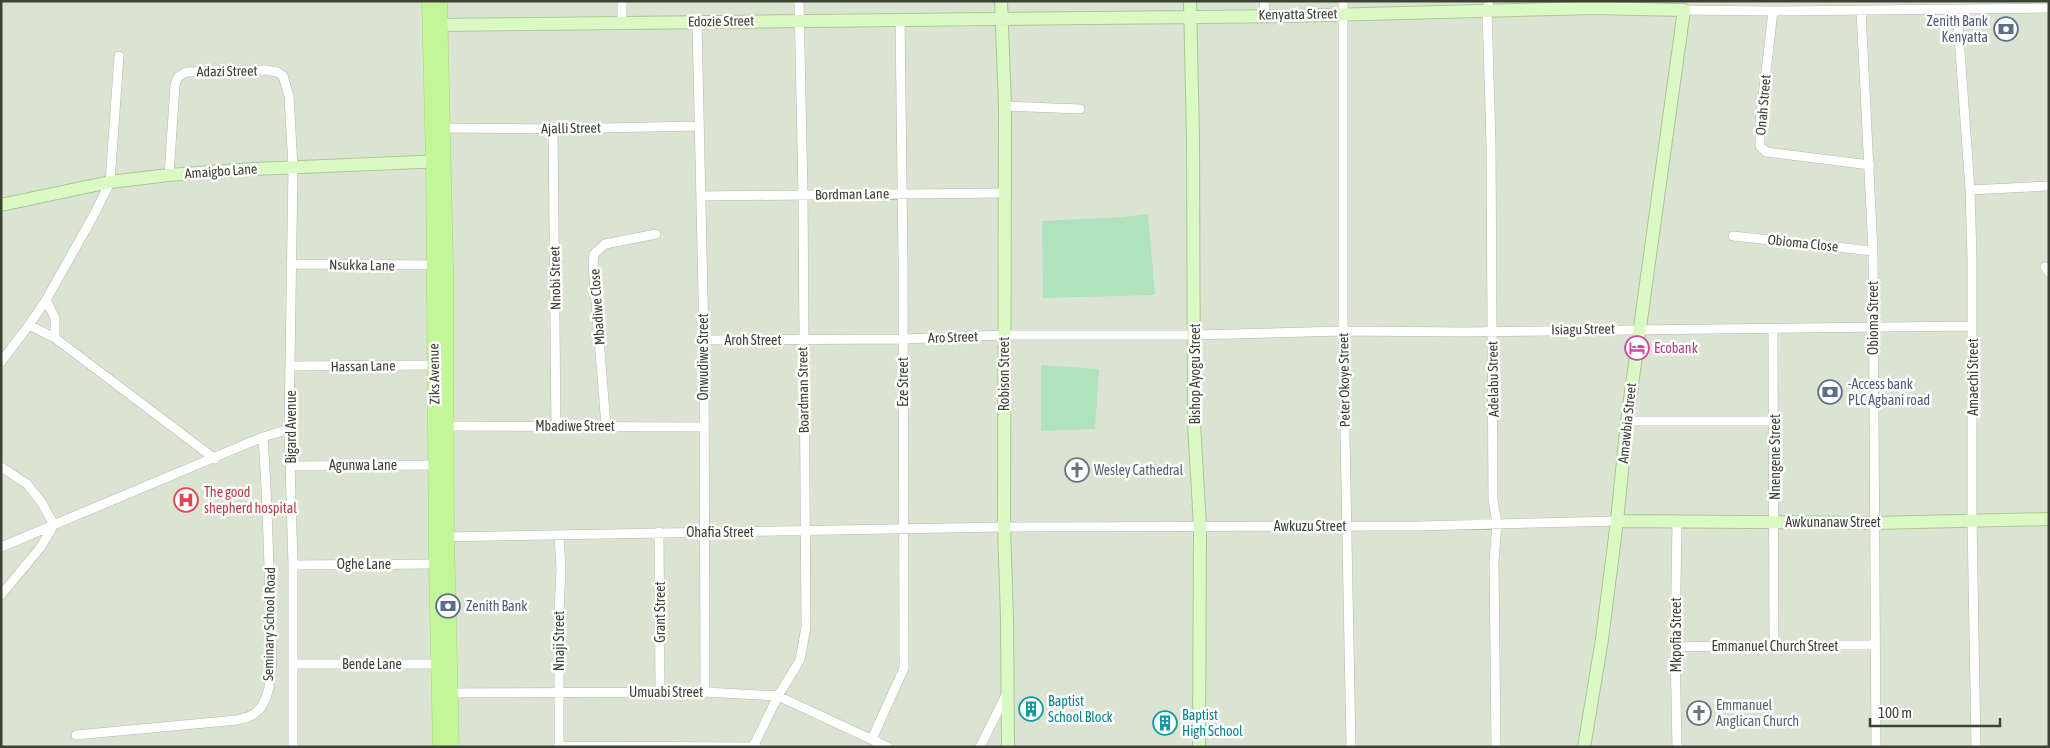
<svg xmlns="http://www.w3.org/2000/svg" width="2050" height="748" font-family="'Asap Condensed',sans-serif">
  <rect width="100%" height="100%" fill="#eaf0e4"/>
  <path fill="#dbe4d3" d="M1 1H2049V747H1Z"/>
  <path fill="#b0e2be" d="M1148 214 1155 295 1043 298 1042 221 1123 217Z
    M1041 365 1099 369 1095 429 1041 431Z"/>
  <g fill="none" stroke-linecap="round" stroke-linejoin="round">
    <g stroke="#b2bba8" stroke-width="10">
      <path id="street" d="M622 1V22
        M1264 1 1265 15
        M1343 1V331L1351 747
        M1489 1 1487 10 1491 144 1493 500 1497 523 1494 561 1496 747
        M1957 9 1970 190 1972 257V520L1976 747
        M1684 10 1773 11 2049 8
        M1861 10 1873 251 1876 747
        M1773 11 1760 123V146L1766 152 1870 165
        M697 22 704 340 705 692
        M1005 106 1080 109
        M439 128 553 129 699 126
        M553 129 556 426
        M169 175 175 85 178 77 186 72 266 70 277 72 283 76 289 96 293 167 289 429 293 565V747
        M1970 190 2049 186
        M701 196 1003 193
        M1733 236 1873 251
        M291 264 438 265
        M2045 267 2049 273
        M46 300 55 318V338
        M29 325 55 338 215 459
        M1773 329 1774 645
        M704 340 903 339 1005 335H1195L1343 331 1465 332 1972 326
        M1 362 29 325 46 300 95 213 110 182 119 56
        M291 366 438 365
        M1627 421H1775
        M443 426 703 427
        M606 426 593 264 594 254 605 244 656 234
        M291 466 438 465
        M1 467 27 484 42 503 54 525 40 548 1 595
        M659 532 660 692
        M559 535 561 569 559 611V747
        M443 537 1004 527 1419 526 1617 521
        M1 547 263 437
        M293 565 436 564
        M1675 647 1774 645H1875
        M293 664H443
        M447 693 705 692 778 696 888 747
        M76 735 237 720C248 717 257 715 263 704 276 681 271 640 270 614 269 555 267 496 263 437L289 429
        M872 739 904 668 903 258 900 19
        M559 746 757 747
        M753 747 778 696 800 660 806 627 803 195 799 1
        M980 747 1007 693
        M1677 747 1675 647 1677 522"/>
    </g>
    <g stroke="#a9c793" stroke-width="14">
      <path id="secondary" d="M1001 1 1005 106 1004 527 1007 618 1008 747
        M1190 1 1193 138 1194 424 1200 526 1199 747
        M431 25 1290 16 1593 8 1684 10 1627 421 1617 521 1602 639 1584 747
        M1 205 110 182 169 175 253 169 443 161
        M1617 521 1874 523 2049 519"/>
    </g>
    <g stroke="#9ed86a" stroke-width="15">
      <path id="primary" d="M429 1 433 162 436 564 440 747
        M440 1 446 265 447 537 452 747"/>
    </g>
    <use href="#street" stroke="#fff" stroke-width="9"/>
    <use href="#secondary" stroke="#dbf9c5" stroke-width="12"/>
    <use href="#primary" stroke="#c3f599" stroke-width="14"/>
  </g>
  <defs>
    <g id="bank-ring" transform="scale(1.25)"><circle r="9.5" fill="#fff" stroke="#5c6f8a" stroke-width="1.5"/><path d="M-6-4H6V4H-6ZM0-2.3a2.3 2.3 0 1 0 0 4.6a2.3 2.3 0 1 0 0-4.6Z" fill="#5c6f8a"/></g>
    <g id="hotel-ring" transform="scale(1.25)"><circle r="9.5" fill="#fff" stroke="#d1479c" stroke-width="1.5"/><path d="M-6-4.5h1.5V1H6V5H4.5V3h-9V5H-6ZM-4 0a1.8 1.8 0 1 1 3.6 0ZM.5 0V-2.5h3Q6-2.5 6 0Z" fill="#d1479c"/></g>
    <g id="church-ring" transform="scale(1.25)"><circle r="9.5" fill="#fff" stroke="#6b7280" stroke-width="1.5"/><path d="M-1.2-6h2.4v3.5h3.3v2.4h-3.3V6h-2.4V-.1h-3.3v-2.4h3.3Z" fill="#6b7280"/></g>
    <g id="hospital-ring" transform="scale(1.25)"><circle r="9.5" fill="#fff" stroke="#e0444e" stroke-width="1.5"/><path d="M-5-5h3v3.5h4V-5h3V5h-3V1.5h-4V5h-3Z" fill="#e0444e"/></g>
    <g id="building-ring" transform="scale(1.25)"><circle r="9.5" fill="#fff" stroke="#0f9aa8" stroke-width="1.5"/><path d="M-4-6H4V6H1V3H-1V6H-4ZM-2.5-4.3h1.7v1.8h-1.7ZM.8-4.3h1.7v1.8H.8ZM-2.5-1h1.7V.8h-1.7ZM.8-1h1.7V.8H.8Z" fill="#0f9aa8"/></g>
  </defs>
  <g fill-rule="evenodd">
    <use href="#bank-ring" x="2006" y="29"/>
    <use href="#hotel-ring" x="1637" y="348"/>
    <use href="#bank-ring" x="1830" y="392"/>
    <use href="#church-ring" x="1077" y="470"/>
    <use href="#hospital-ring" x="186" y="500"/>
    <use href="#bank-ring" x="448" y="606"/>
    <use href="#building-ring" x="1031" y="709"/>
    <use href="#church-ring" x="1699" y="713"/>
    <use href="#building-ring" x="1165" y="723"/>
  </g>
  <g text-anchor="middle" stroke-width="5" stroke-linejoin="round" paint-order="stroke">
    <g font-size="14" fill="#3c4235" stroke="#fff">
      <text transform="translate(1298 14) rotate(-1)" y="5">Kenyatta Street</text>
      <text transform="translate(721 21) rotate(-1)" y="5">Edozie Street</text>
      <text transform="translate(227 71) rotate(-1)" y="5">Adazi Street</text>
      <text transform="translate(1763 105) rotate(-85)" y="5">Onah Street</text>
      <text transform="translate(571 128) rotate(-1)" y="5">Ajalli Street</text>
      <text transform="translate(221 171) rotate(-4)" y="5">Amaigbo Lane</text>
      <text transform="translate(852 194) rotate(-1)" y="5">Bordman Lane</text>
      <text transform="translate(1803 243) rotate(6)" y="5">Obioma Close</text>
      <text transform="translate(362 265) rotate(1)" y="5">Nsukka Lane</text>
      <text transform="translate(555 278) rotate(-91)" y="5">Nnobi Street</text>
      <text transform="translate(597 307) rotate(-94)" y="5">Mbadiwe Close</text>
      <text transform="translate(1873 318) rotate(-90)" y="5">Obioma Street</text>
      <text transform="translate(1583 329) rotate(-1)" y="5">Isiagu Street</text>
      <text transform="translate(953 337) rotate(-2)" y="5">Aro Street</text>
      <text x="753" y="345">Aroh Street</text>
      <text transform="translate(703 357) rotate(-90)" y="5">Onwudiwe Street</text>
      <text transform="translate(363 366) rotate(-1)" y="5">Hassan Lane</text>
      <text transform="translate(434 374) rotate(-91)" y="5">Ziks Avenue</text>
      <text transform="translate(1004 374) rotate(-90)" y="5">Robison Street</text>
      <text transform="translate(1195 374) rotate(-90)" y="5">Bishop Ayogu Street</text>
      <text transform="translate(1973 377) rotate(-90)" y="5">Amaechi Street</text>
      <text transform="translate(1493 379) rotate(-91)" y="5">Adelabu Street</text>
      <text transform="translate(1344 380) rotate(-91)" y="5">Peter Okoye Street</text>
      <text transform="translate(903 382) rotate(-90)" y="5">Eze Street</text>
      <text transform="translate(803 390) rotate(-91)" y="5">Boardman Street</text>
      <text transform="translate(1627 423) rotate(-84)" y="5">Amawbia Street</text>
      <text x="575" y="431">Mbadiwe Street</text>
      <text transform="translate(291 427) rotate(-90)" y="5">Bigard Avenue</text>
      <text transform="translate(1775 457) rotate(-90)" y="5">Nnengene Street</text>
      <text x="363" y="470">Agunwa Lane</text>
      <text x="1833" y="527">Awkunanaw Street</text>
      <text x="1310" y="531">Awkuzu Street</text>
      <text x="720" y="537">Ohafia Street</text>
      <text x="364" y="569">Oghe Lane</text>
      <text transform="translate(660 612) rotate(-90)" y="5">Grant Street</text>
      <text transform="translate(269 624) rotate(-89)" y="5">Seminary School Road</text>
      <text transform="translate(1676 635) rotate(-90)" y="5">Mkpofia Street</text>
      <text transform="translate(559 641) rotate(-90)" y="5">Nnaji Street</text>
      <text x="1775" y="651">Emmanuel Church Street</text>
      <text x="372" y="669">Bende Lane</text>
      <text x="666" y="697">Umuabi Street</text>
    </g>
    <g font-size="14" fill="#4e5e75" stroke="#fff" text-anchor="start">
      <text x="1988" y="26" text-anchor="end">Zenith Bank<tspan x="1988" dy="16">Kenyatta</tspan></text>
      <text x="1848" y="389">-Access bank<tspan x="1848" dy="16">PLC Agbani road</tspan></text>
      <text x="466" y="611">Zenith Bank</text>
    </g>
    <g font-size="14" fill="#b23c85" stroke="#fff" text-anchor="start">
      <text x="1654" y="353">Ecobank</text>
    </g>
    <g font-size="14" fill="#5b616d" stroke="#fff" text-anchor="start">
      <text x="1094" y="475">Wesley Cathedral</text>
      <text x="1716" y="710">Emmanuel<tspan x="1716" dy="16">Anglican Church</tspan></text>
    </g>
    <g font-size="14" fill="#be3a42" stroke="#fff" text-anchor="start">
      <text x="204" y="497">The good<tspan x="204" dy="16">shepherd hospital</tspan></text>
    </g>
    <g font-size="14" fill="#0d838f" stroke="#fff" text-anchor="start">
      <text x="1048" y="706">Baptist<tspan x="1048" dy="16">School Block</tspan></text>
      <text x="1182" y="720">Baptist<tspan x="1182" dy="16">High School</tspan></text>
    </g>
  </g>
  <rect width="2050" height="748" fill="none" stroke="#3c4235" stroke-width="5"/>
  <path d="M1870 718v8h130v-8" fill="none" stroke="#3c4235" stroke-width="2.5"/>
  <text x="1878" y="718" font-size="15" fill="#3c4235" stroke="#ffffff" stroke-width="4" paint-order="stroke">100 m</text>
</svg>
